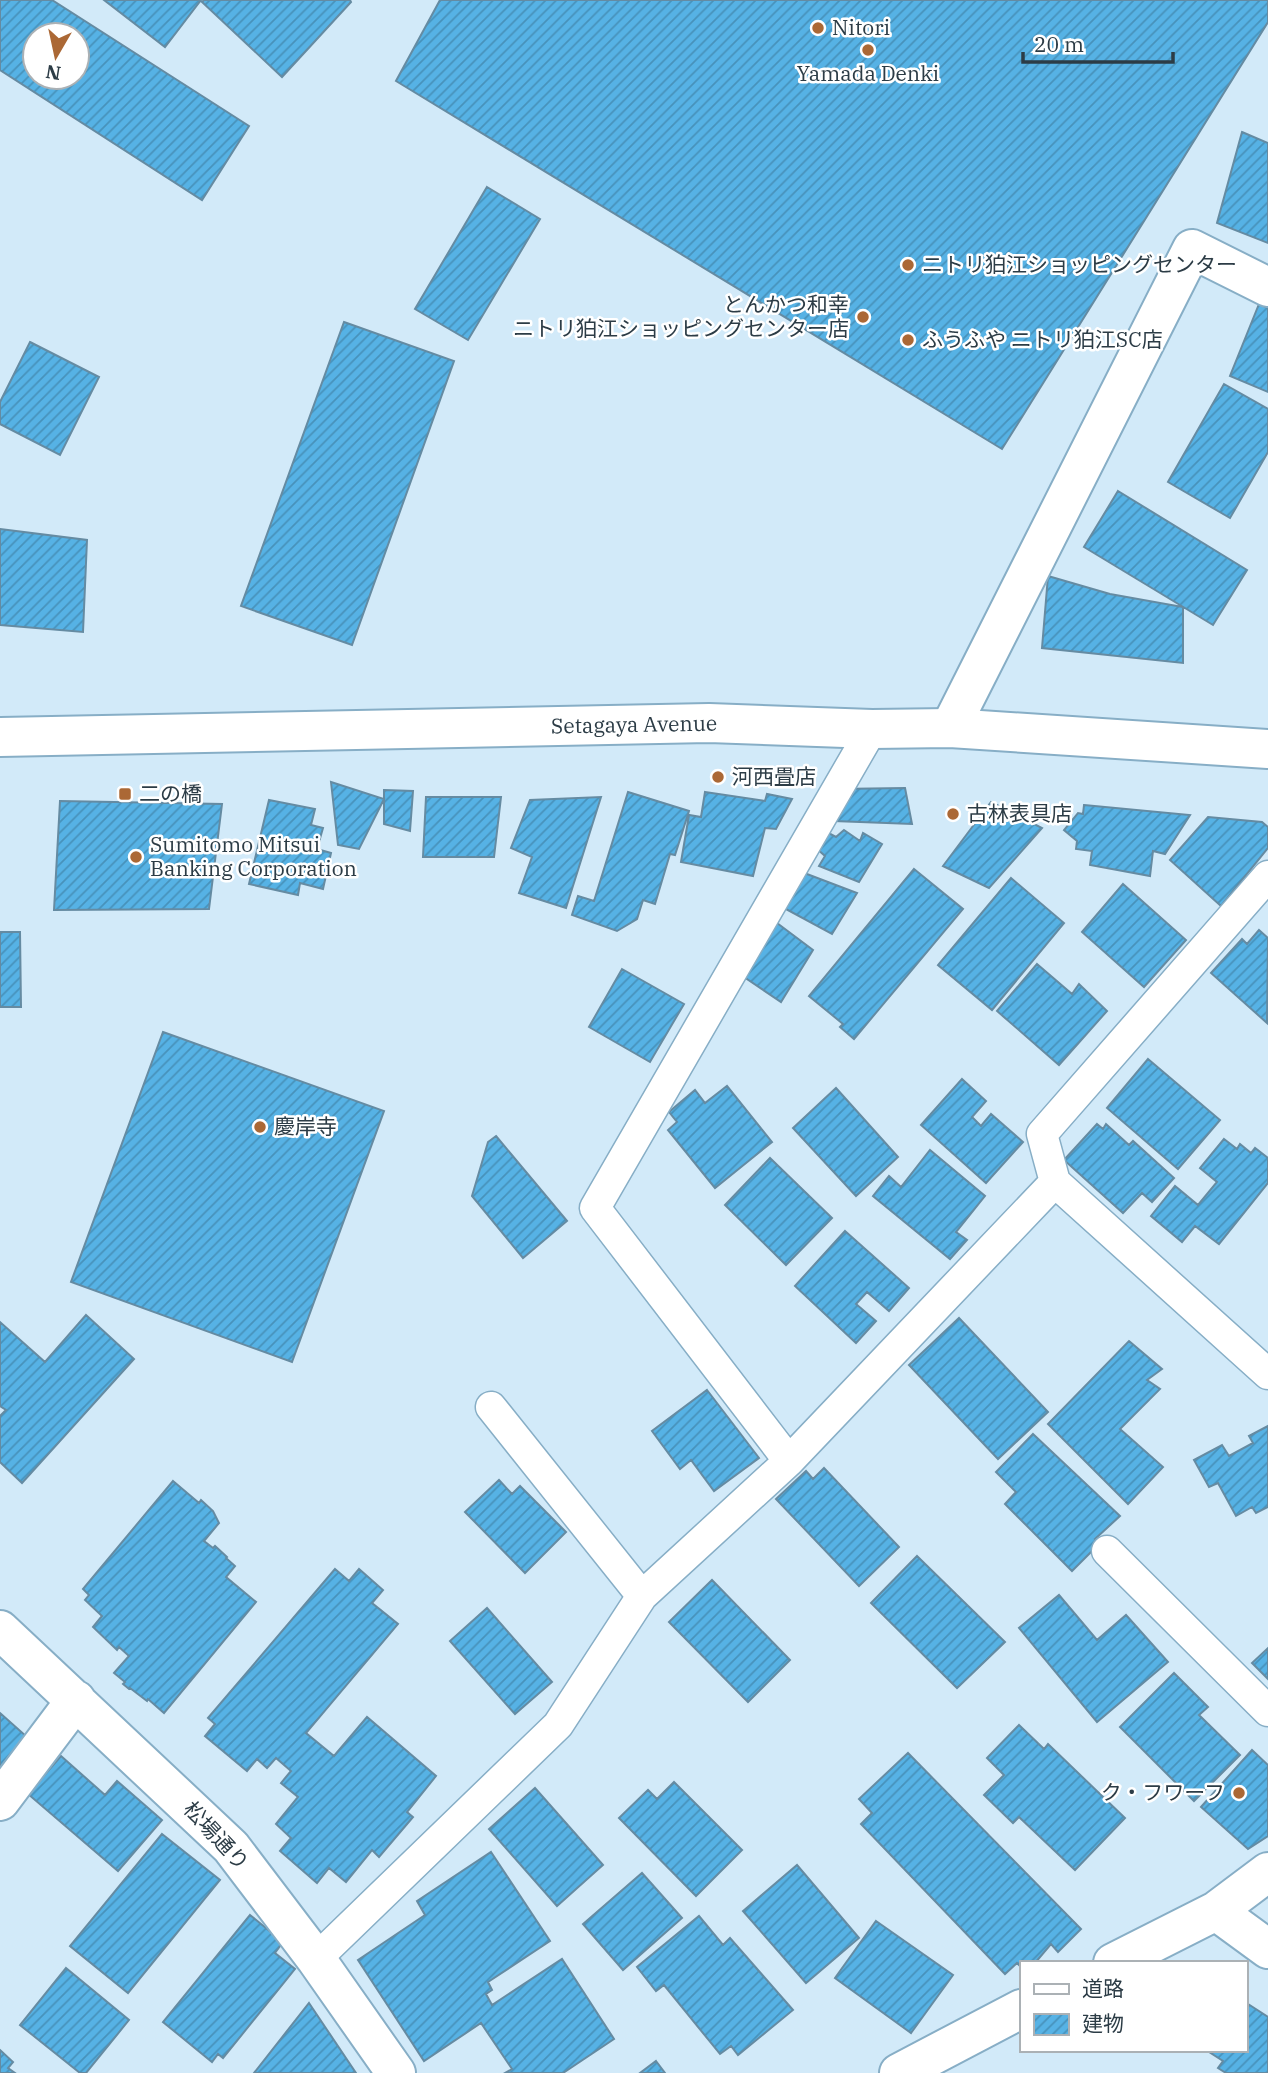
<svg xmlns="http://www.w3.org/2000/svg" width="1268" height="2073" font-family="'IBM Plex Serif','Noto Sans JP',serif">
  <defs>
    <pattern id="building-hatch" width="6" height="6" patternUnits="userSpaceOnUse" patternTransform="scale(1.75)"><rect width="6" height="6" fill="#56b2e5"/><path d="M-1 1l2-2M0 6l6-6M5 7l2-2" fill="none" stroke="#4792bb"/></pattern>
  </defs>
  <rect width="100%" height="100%" fill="#d2eaf9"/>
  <path fill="url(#building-hatch)" stroke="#658ba2" stroke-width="2" fill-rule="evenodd" d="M0 0H52L249 126 202 200 0 70ZM35 35H77V77H35Z
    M104 0H201L165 47Z
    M204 0H350L351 2 282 77 202 2Z
    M440 0H1268V22L1002 449 396 81Z
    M1242 132 1268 143V243L1217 223Z
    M487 187 540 219 468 340 415 309Z
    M1259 304 1268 308V392L1230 376Z
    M344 322 454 361 352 645 241 606Z
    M30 342 99 377 60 455 0 424V402Z
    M1224 384 1268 409V452L1230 518 1168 482Z
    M1118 491 1247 570 1213 625 1084 547Z
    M0 529 87 540 83 632 0 625Z
    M1048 576 1110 594 1183 607V663L1042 648Z
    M331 782 384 799 359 849 338 845Z
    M905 788 912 824 834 821 837 789Z
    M384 790 413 791 410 831 384 824Z
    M628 792 689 811 675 855 670 854 655 904 643 900 637 919 617 931 572 915 578 896 594 901Z
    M705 792 765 801 767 794 792 799 776 829 765 828 753 876 681 862 689 815 701 817Z
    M426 797H501L494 857H423Z
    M601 797 566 908 519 893 532 857 511 848 530 800Z
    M269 800 315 809 311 825 323 828 317 849 331 853 323 889 300 883 298 895 249 884Z
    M60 801 222 804 209 909 54 910Z
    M991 802 1042 828 989 888 943 866Z
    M1084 805 1190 815 1165 854 1153 851 1150 876 1090 865 1092 851 1076 849 1077 841 1064 830 1078 813 1083 814Z
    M1208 817 1262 822 1268 827V848L1221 906 1170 860Z
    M844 830 860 841 863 833 882 844 859 882 819 866 825 856 815 847 825 831 836 837Z
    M914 869 963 909 854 1039 840 1027 843 1024 809 996Z
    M799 871 857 893 832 934 784 908Z
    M1011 878 1064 923 992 1010 938 965Z
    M1123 884 1186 940 1144 987 1082 932Z
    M777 923 813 950 781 1002 741 975Z
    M1259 930 1268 938 1267 1023 1211 973 1242 939 1247 944Z
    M0 932H20L21 1007H0Z
    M1037 964 1072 994 1079 984 1107 1011 1059 1065 997 1011Z
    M622 969 684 1004 650 1062 589 1027Z
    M163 1032 384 1111 292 1362 71 1282Z
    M1148 1059 1220 1120 1178 1169 1107 1108Z
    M962 1079 986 1101 972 1117 981 1126 991 1114 1023 1142 986 1183 921 1125Z
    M727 1086 772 1142 715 1188 668 1130 677 1122 669 1112 695 1090 705 1103Z
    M836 1088 898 1157 856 1196 793 1128Z
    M1097 1124 1103 1129 1106 1124 1129 1145 1133 1141 1174 1178 1152 1202 1142 1193 1123 1213 1064 1160Z
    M496 1136 567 1221 523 1258 472 1196 488 1142Z
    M1224 1139 1237 1149 1240 1144 1251 1153 1255 1148 1268 1158V1183L1219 1244 1195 1226 1182 1242 1151 1216 1175 1186 1198 1205 1217 1182 1200 1168Z
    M930 1150 985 1196 956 1232 967 1240 950 1259 873 1196 889 1176 901 1187Z
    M770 1158 832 1218 786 1265 725 1205Z
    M845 1231 909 1288 889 1311 867 1292 856 1304 876 1321 856 1343 795 1286Z
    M86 1315 134 1359 22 1483 0 1462V1416L6 1410 0 1406V1322L45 1362Z
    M959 1318 1048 1412 998 1459 909 1365Z
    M1129 1341 1162 1369 1147 1380 1160 1389 1120 1429 1163 1467 1128 1504 1048 1424Z
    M707 1390 759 1458 714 1491 691 1460 680 1469 652 1431Z
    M1268 1426V1507L1256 1513 1252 1507 1236 1516 1218 1483 1209 1487 1194 1460 1222 1445 1229 1456 1253 1443 1249 1436Z
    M1033 1434 1120 1516 1095 1539 1100 1543 1072 1571 1005 1504 1016 1492 996 1472Z
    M824 1468 899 1547 859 1586 776 1499 806 1471 813 1479Z
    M499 1480 512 1494 520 1486 566 1532 525 1573 465 1512Z
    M173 1481 199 1503 201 1500 213 1511 219 1523 204 1541 213 1548 215 1546 227 1557 226 1558 235 1566 226 1577 256 1602 164 1713 148 1699 147 1701 130 1688 129 1689 123 1684 125 1682 114 1673 129 1656 119 1647 117 1650 93 1627 102 1616 85 1600 89 1595 83 1589Z
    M917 1556 1005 1642 957 1688 871 1603Z
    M335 1569 349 1581 359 1569 383 1590 372 1603 398 1624 306 1733 334 1756 367 1717 436 1776 407 1812 413 1817 379 1857 372 1850 346 1882 329 1868 317 1883 280 1851 291 1838 276 1824 298 1797 281 1783 291 1771 276 1758 267 1768 257 1759 247 1771 205 1736 215 1724 208 1718Z
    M712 1580 790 1660 748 1702 669 1622Z
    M1059 1595 1097 1640 1126 1615 1168 1662 1097 1722 1019 1628Z
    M487 1608 552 1682 515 1714 450 1641Z
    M1268 1648V1679L1252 1663Z
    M1174 1673 1208 1707 1199 1715 1240 1755 1194 1801 1120 1727Z
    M0 1713 27 1737 0 1768Z
    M1019 1725 1044 1749 1048 1744 1125 1818 1075 1870 1019 1817 1013 1823 984 1795 1004 1775 987 1758Z
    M1252 1750 1268 1765V1836L1248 1849 1201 1807Z
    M908 1753 1081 1929 1058 1952 1051 1944 1035 1963H1021V1967L1017 1963 1005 1974 861 1824 872 1813 859 1799Z
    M61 1756 105 1795 117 1781 162 1820 118 1871 28 1794Z
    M674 1782 742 1850 696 1896 619 1818 648 1790 657 1799Z
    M535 1788 603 1865 557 1906 489 1829Z
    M162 1834 220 1880 128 1993 70 1946Z
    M491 1852 550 1941 488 1982 492 1990 486 1994 492 2005 562 1959 614 2039 563 2073H505L512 2069 481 2023 424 2061 358 1960 425 1915 417 1901Z
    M797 1865 859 1938 806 1983 743 1911Z
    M642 1873 682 1918 623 1970 583 1924Z
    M250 1915 283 1942 275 1953 295 1969 223 2058 218 2054 212 2062 163 2022Z
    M699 1916 723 1945 730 1938 793 2010 738 2055 731 2046 720 2054 664 1985 656 1991 637 1967Z
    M876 1921 953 1975 911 2033 835 1978Z
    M66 1968 129 2020 86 2073H80L20 2025Z
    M1245 2002 1268 2017V2073H1226L1218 2068 1223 2061 1206 2050H1245Z
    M309 2003 356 2073H254Z
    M0 2050 13 2062 8 2068 15 2073H0Z
    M656 2061 665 2073H640Z"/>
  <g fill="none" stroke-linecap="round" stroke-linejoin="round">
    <g stroke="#87aec6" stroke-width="33">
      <path id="service" d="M1268 876 1042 1134 1055 1182 1268 1374
        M491 1407 642 1596
        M789 1461 595 1208 872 729
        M1107 1551 1268 1711
        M316 1959 558 1725 642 1596 789 1461 1055 1182"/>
    </g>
    <g stroke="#87aec6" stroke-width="42">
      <path id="minor" d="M950 728 1192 249 1268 287
        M0 1630 231 1847 316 1959 396 2073
        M0 1801 76 1700
        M1216 1911 1268 1949
        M1113 1963 1216 1911 1268 1872
        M899 2073 1021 2009"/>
    </g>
    <g stroke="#87aec6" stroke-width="42">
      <path id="primary" d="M0 737 709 723 872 729 950 728 1268 749"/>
    </g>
    <use href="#service" stroke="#fff" stroke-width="30"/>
    <use href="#minor" stroke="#fff" stroke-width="38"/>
    <use href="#primary" stroke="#fff" stroke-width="38"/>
  </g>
  <g fill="#ab6835" stroke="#fff" stroke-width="2.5">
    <circle cx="818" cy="28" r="7"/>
    <circle cx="868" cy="50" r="7"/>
    <circle cx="908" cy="265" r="7"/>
    <circle cx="863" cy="317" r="7"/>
    <circle cx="908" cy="340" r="7"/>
    <circle cx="718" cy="777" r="7"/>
    <rect x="118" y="787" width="14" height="14" rx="3.5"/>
    <circle cx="953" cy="814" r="7"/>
    <circle cx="136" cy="857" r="7"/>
    <circle cx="260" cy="1127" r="7"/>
    <circle cx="1239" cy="1793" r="7"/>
  </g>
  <g text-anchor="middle" stroke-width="5" stroke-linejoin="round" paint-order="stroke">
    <g font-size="21" fill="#2c3c46" stroke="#fff" text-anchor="start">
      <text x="832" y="35">Nitori</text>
      <text x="868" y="81" text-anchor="middle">Yamada Denki</text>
      <text x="922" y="272">ニトリ狛江ショッピングセンター</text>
      <text x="849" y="312" text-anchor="end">とんかつ和幸<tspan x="849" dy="24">ニトリ狛江ショッピングセンター店</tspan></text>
      <text x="922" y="347">ふうふや ニトリ狛江SC店</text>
      <text x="732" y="784">河西畳店</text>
      <text x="139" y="801">二の橋</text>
      <text x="967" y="821">古林表具店</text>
      <text x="150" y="852">Sumitomo Mitsui<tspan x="150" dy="24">Banking Corporation</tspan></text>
      <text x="274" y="1134">慶岸寺</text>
      <text x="1225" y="1800" text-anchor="end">ク・フワーフ</text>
    </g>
    <g font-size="21" fill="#2c3c46" stroke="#fff">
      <text transform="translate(634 725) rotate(-1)" y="7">Setagaya Avenue</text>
      <text transform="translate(216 1836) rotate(47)" y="7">松場通り</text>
    </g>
  </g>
  <rect x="1020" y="1961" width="228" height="91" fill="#ffffff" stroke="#abb1b5" stroke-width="2"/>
  <rect x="1034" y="1984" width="35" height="10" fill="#ffffff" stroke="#abb1b5" stroke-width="2"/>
  <text x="1082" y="1996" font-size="21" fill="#2c3c46">道路</text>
  <rect x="1034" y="2014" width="35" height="21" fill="url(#building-hatch)" stroke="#abb1b5" stroke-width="2"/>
  <text x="1082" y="2031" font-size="21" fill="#2c3c46">建物</text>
  <g transform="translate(56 56) rotate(189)"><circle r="33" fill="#ffffff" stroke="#abb1b5" stroke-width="2"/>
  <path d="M0-5L12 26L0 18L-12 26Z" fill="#ab6835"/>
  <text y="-10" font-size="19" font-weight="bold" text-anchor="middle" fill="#2c3c46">N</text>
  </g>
  <path d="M1023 52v10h150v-10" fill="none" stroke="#2c3c46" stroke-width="3.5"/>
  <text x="1034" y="52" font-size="21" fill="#2c3c46" stroke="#ffffff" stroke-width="5" paint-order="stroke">20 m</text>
</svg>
